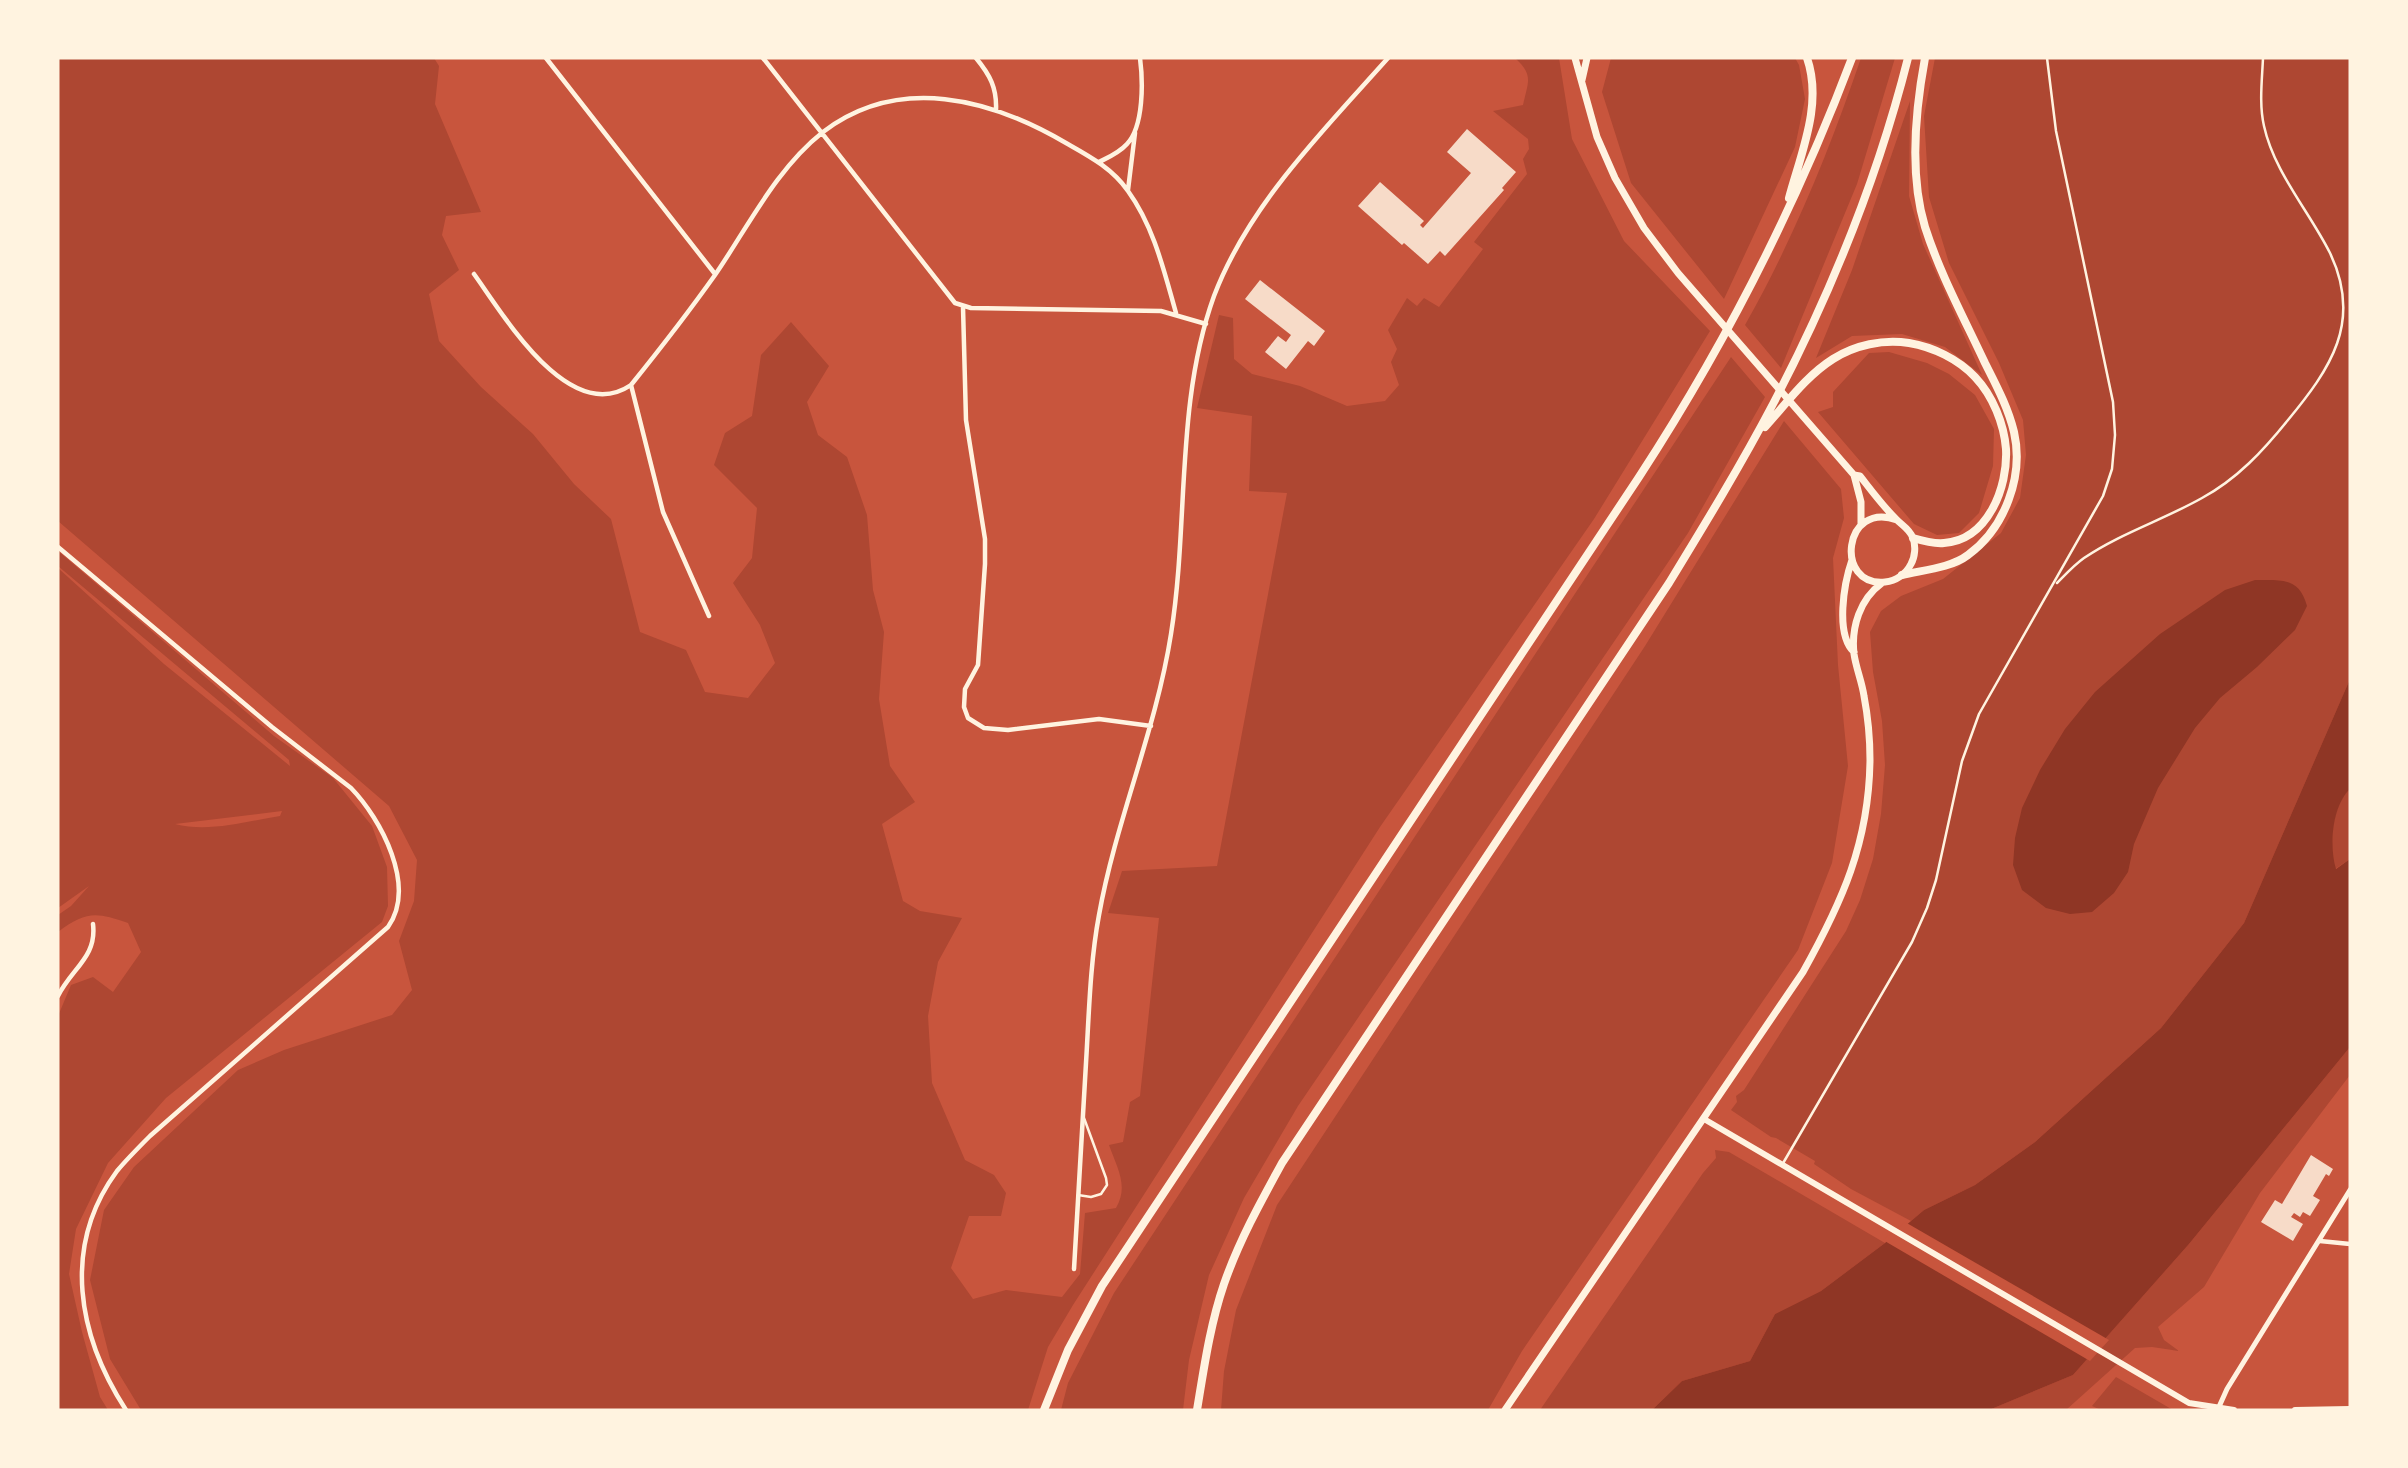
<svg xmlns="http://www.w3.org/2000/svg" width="2408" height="1468" font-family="'Space Grotesk',sans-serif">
  <rect width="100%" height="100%" fill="#c8553d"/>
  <path fill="#ae4732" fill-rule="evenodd" d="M58 58H434L439 66 435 104 481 212 446 216 442 235 459 270 429 294 439 341 481 387 533 434 574 484 611 519 640 632 686 650 705 692 748 698 775 663 760 625 733 583 752 558 757 508 714 465 725 433 752 416 761 355 791 322 829 366 807 402 818 435 847 457 867 515 873 590 884 632 879 699 890 766 915 802 882 824 903 901 920 911 962 918 938 962 928 1016 932 1083 965 1160 994 1175 1006 1193 1001 1216H969L951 1268 973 1299 1006 1290 1062 1297 1080 1274 1085 1213 1116 1208C1129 1186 1117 1168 1109 1145L1123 1142 1130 1102 1140 1096 1159 918 1108 913 1122 871 1217 866 1287 493 1249 491 1252 416 1197 408 1219 315 1233 318 1234 359 1252 374 1300 386 1347 406 1385 401 1399 385 1391 362 1397 349 1388 330 1407 298 1417 306 1424 298 1439 307 1483 249 1474 242 1527 174 1523 159 1529 149 1528 139 1493 111 1523 105C1528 82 1534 75 1515 58H1559L1572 139 1624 241 1710 331 1594 519 1380 827 1073 1305 1048 1347 1028 1410H141L110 1359 90 1280 104 1210 134 1167 238 1070 284 1050 392 1015 412 990 399 941 414 901 417 860 389 806 58 521Z
    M1611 58H1795L1799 65 1805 99 1795 147 1724 299 1631 183 1602 92Z
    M1861 58H1895L1857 184 1781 368 1745 325C1793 240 1830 149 1861 58Z
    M1935 58H2350V679L2244 923 2161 1028 2035 1142 1975 1185 1924 1210 1911 1221 1851 1189 1814 1164 1815 1161 1776 1138 1771 1137 1731 1110 1737 1102 1736 1096 1744 1090 1846 931 1860 900 1873 859 1881 814 1885 765 1882 721 1873 672 1870 632 1881 611 1901 596 1943 579 2001 533 2020 498 2026 455 2023 420 1999 363 1949 263 1929 197 1924 116Z
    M1910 101 1909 196 1923 244 1982 375 1945 347 1902 334 1852 336 1816 358 1852 270Z
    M1889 352 1927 363 1949 374 1975 395 1994 429 1993 466 1979 513 1959 533 1937 535 1914 524 1818 412 1833 407V392L1869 353Z
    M1731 357 1765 397 1688 533 1298 1106 1244 1198 1209 1275 1189 1360 1183 1410H1061L1068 1383 1114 1293Z
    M1784 421 1841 489 1844 518 1833 558 1838 665 1848 766 1832 863 1798 950 1522 1351 1488 1410H1221L1224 1371 1236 1310 1277 1205 1645 646Z
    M58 551 274 736 333 778 372 826 387 867 388 906 382 922 166 1098 108 1163 76 1229 69 1274 82 1332 100 1397 108 1410H58V1016L71 985 93 977 113 992 141 952 128 923C96 912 86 911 58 932V915L71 906 89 886 58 908V568L164 664 290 766 289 760 58 566ZM282 811 280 816C247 821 209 833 175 824Z
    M2350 789V859L2335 869C2329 846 2331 806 2350 789Z
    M2350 1047V1075L2260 1193 2204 1287 2158 1327 2164 1340 2179 1351 2152 1347 2135 1348 2066 1410H1989L2073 1375 2189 1244Z
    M1715 1150 1729 1152 1885 1243 1821 1291 1775 1314 1750 1361 1682 1381 1652 1410H1540L1703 1173 1716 1158Z
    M2116 1377 2173 1410H2101L2092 1406Z"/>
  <path fill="#8f3625" d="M2255 580C2281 580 2299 577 2307 606L2295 630 2257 667 2220 698 2195 728 2158 788 2134 844 2128 872 2114 893 2092 912 2070 914 2046 908 2022 890 2013 865 2015 838 2022 808 2040 770 2065 729 2095 692 2160 634 2225 590Z
    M2350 679V789C2332 806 2329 846 2336 869L2350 859V1047L2189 1244 2073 1375 1989 1410H1652L1682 1381 1750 1361 1775 1314 1821 1291 1885 1243 1924 1210 1975 1185 2035 1142 2161 1028 2244 923Z"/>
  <path fill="#c8553d" d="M1905 1222 2109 1340 2090 1361 1883 1240Z"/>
  <path fill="#f7dbc8" d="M1467 129 1516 172 1502 188 1504 190 1445 256 1440 251 1428 264 1404 243 1402 245 1358 206 1380 182 1424 221 1420 225 1423 228 1471 173 1447 152Z
    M1260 280 1325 331 1314 346 1308 341 1286 369 1265 352 1278 336 1286 342 1291 335 1245 299Z
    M2311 1155 2333 1169 2329 1176 2326 1174 2313 1196 2320 1200 2310 1216 2303 1212 2300 1217 2294 1213 2291 1217 2303 1224 2293 1241 2261 1222 2275 1200 2282 1204Z"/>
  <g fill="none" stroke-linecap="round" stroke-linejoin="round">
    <path stroke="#fff3e0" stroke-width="2.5" d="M2057 583C2065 575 2074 565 2084 558 2121 533 2163 520 2202 498 2237 479 2263 451 2288 420 2330 369 2363 322 2330 253 2309 211 2274 172 2264 126 2259 104 2262 81 2263 58
      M1782 1165 1912 942 1927 908 1936 880 1962 761 1979 714 2103 496 2112 469 2115 435 2113 402 2056 131 2047 58
      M1078 1195 1091 1197 1101 1194 1107 1185 1106 1178 1084 1118"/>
    <path stroke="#fff3e0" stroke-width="4.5" d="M546 58 715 274
      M763 58 955 303 971 308 1161 311 1206 324
      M976 58C990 75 997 88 996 110
      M1099 162C1109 157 1119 153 1127 144 1144 126 1143 81 1140 58
      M1128 190 1135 133
      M474 274C503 314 569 427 631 385 660 349 688 313 715 275 748 227 776 169 823 132 899 74 991 99 1066 143 1089 156 1112 168 1128 191 1154 227 1164 271 1176 313
      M963 307 966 420 985 539V564L978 665 965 689 964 707 968 718 984 728 1008 730 1099 719 1151 726
      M631 385 663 512 709 616
      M58 547 272 727 351 788C381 819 417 886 388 927L150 1136C139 1147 127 1159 117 1171 61 1247 78 1336 126 1410
      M58 996C72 968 97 957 93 924
      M2320 1241 2350 1244
      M1074 1269C1078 1200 1082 1131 1086 1063 1089 1014 1090 963 1099 915 1116 820 1156 730 1171 634 1189 522 1175 404 1214 296 1249 204 1324 130 1388 58"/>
    <path stroke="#fff3e0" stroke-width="5" d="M2218 1409 2227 1389 2350 1190"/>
    <path stroke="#fff3e0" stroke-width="6" d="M1704 1119 2189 1403 2234 1410
      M2295 1410 2350 1409"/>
    <path stroke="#fff3e0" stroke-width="7" d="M1575 58 1597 137 1615 178 1644 228 1678 273 1854 475 1860 476C1871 490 1882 505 1895 518 1901 525 1909 528 1913 538 1916 546 1915 557 1911 564 1906 574 1896 581 1885 582 1834 587 1843 500 1897 520
      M1582 80 1587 58
      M1854 475 1861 502V525
      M1852 560C1844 583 1835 634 1854 652
      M1505 1410 1803 972C1842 902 1869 843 1870 760 1870 739 1868 717 1864 696 1862 682 1856 668 1854 654 1851 627 1860 599 1882 583"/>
    <path stroke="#fff3e0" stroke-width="8" d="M1789 198C1801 153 1823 104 1807 58
      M1765 427C1786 404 1806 376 1833 359 1855 345 1883 339 1909 343 1933 347 1958 359 1975 377 1993 396 2004 424 2006 449 2008 487 1988 540 1944 543 1934 544 1923 541 1913 538
      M1902 575C1923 570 1951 568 1968 555 2005 528 2024 476 2014 432 2008 407 1996 385 1985 363 1964 318 1940 274 1925 227 1909 174 1915 112 1925 58
      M1044 1410 1068 1350 1102 1286 1639 477C1725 345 1796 206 1852 58
      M1197 1410C1204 1368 1210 1325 1224 1284 1239 1241 1260 1203 1282 1163L1669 583C1705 524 1741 465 1773 404 1830 295 1878 177 1908 58"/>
  </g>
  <rect width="2408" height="1468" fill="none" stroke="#fff3e0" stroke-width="119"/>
</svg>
